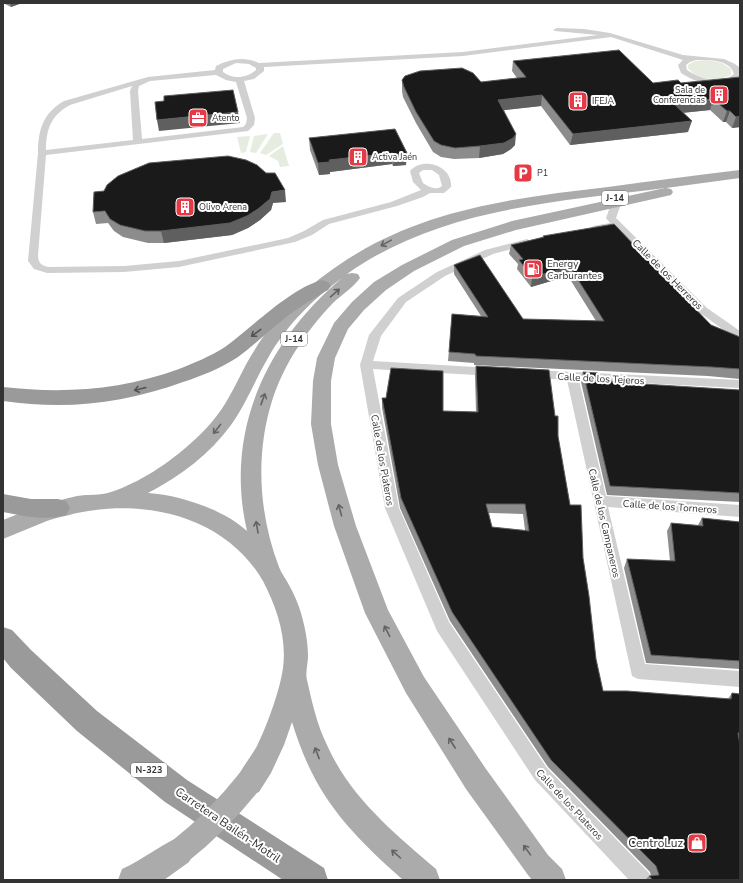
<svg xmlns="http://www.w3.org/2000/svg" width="743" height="883" font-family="'Nunito Sans',sans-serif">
  <rect width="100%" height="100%" fill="#fff"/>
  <path fill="#e6ecdf" d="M708 60 722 63 731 69V75C719 82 696 80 688 68V65L695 61Z
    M274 133H280L283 144 266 155 260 153Z
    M268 134 256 153 250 152 254 136Z
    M250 136 246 152 241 153 237 137Z
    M283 146 289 166 280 167 278 161 269 156Z"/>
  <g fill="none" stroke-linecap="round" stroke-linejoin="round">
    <path fill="#d0d0d0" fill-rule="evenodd" d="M557 28 584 29 610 33 683 55 724 59 735 64 739 67 740 76C724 91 697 84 681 73L678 65 683 60 611 37 463 56 264 67V71L254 79 244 81 255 118 254 125 248 131 46 155 38 255C38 263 41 265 48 267L124 266 179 261 288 238 304 231 323 220 391 202 421 190 413 182 410 171C423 156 453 166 451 187L444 193H430L423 197 397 206 329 224 312 235 295 242 179 267 124 272 47 273 34 269 28 261 38 153C38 130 43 113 64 101L148 77 215 70 216 66C230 59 244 56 259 63L463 52 598 35 555 31 553 30ZM696 60C708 60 730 59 734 74 721 85 700 79 687 70L686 65 690 62ZM236 63 249 64 256 68V70C247 78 233 80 223 72V69ZM216 75 226 80 236 82 247 118 246 124 243 127 142 139 138 91 139 86 150 81ZM132 86 130 91 133 140 46 150C46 130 51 115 70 105ZM423 170H432L439 175 442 186C436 191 429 187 423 183L419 173Z
      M616 201 621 204 616 218 707 308 740 331V340L736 339 699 312 615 228 597 231 593 230 592 228 593 226 610 223 606 218 611 204Z
      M527 239 532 242 531 244 493 254 445 276 406 302 381 336 373 361 492 368 496 369 498 372 496 375 492 376 373 369 399 508 449 622 547 768 649 873 652 880H629L535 780 437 631 385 508 360 365 369 335 398 298 437 272 485 250Z
      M532 370 740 380V388L579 380 606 496 740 505V517L608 507 645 664 740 671V687L638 679 632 676 567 380 528 377 526 374 528 371Z"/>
    <path fill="#ababab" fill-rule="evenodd" d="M740 170V178L666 188 671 189 673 192 671 195 516 230 464 246 414 271 386 290 364 310 348 329 335 358 331 381V424L338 465 356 526 388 610 424 677 486 769 548 855 562 869 566 880H532L528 875 466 789 406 693 365 613 334 526 318 465 311 424 313 381 317 358 334 323 352 302 374 282 402 265 452 240 512 221 665 188C555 202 440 208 347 274L352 273 358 274 360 278C353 288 341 295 333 303 306 331 284 364 272 401 255 455 259 515 279 567 281 573 286 579 289 585 294 594 298 603 301 613 305 627 308 642 308 656 308 664 305 673 307 680 312 702 317 725 327 745 350 797 394 833 436 869L440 880H403C347 830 314 795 292 722L284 745 271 773 259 792 249 796 239 792 235 782C241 769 250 758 257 746 267 726 280 690 283 668 287 638 277 608 263 581 226 517 147 498 77 513 66 516 53 518 42 523 29 528 16 534 3 539V520C27 510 51 502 77 496 88 494 100 496 111 492 139 483 169 463 191 443 206 430 220 414 229 397 238 382 244 366 254 351 278 311 316 278 356 254 432 208 521 197 608 187 652 181 696 175 740 170ZM342 278C266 342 224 432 247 531 223 509 179 495 148 493 180 476 209 455 231 425 246 404 255 380 268 358 285 327 313 299 342 278Z
      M179 837 189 842 194 852 189 862 164 880H118L122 869C142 860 159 846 179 837Z"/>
    <path fill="#9a9a9a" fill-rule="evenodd" d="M322 280 328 282 331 286 328 290C313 299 299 307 285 318 269 331 254 345 238 357 221 368 202 376 183 382 122 404 67 410 3 401V387C64 394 121 390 179 369 194 363 211 356 225 347 253 327 289 289 322 280Z
      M3 494 31 499H58L66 501 70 508 66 515C46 521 24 516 3 512Z
      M3 627 12 630 31 650 97 711 187 780 324 868 328 880H283L165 802 77 731 11 668 3 658Z"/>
    <path stroke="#ababab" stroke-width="26" d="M179 852C207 830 227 810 249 782"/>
  </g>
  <path fill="#8c8c8c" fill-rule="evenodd" d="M3 3H22L11 7Z
    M513 61 653 83H681L740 77V127L732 128 726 122H723L710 110 683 113 688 132 570 145 541 106 504 110 515 145 511 149 503 154 479 158 454 159 441 157 433 152 416 123 403 97 402 91V80L481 82 517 78 512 71Z
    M395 129 406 165 393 166 392 164 330 172V174L319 175 310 150 309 138Z
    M286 202 273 203 271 210 260 220 248 228 232 235 164 243H148L123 237 114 231 108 223 96 224 93 212Z
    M543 236 711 325 740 337V379L708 376 474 365V363L448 361 452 314 481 316 454 274V265L523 319 596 321 568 276 531 287 517 269 518 264 509 254 511 245 542 238Z
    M476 366 558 436 570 505 583 558 596 659 603 691 728 699 732 693 740 694V741H739L740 880H645L649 876H651L650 872 548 767 450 621 400 508 382 408V398L443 411 476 412 475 376ZM489 513 523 514 525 530 492 527Z
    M583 372 598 379 613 383 643 386V384L740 390V502L681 499 607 495 581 382Z
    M702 518 740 522V669L646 663 624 568 627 559 670 561 667 531 671 523 698 525Z"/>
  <path fill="#5f5f5f" d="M10 3H22L11 7Z
    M542 95 541 106 497 111 498 100Z
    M713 99 710 110 670 114 673 103Z
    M727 111H730L726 122H723Z
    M238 112 240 123 159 131 157 120Z
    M740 116V127L732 128 736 117Z
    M692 121 688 132 570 145 573 134Z
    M516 134 515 145 511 149 503 154 479 158 480 146Z
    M393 153 392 164 330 172V174L319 175 318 163 329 160Z
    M407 153 406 165 393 166 394 155Z
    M285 190 286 202 273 203 271 210 260 220 248 228 232 235 164 243 161 231 272 192Z
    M570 267 568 276 531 287 532 277Z"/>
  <path fill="#1a1a1a" stroke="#5f5f5f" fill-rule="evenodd" d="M619 50 653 83 678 80 681 83 740 77V116L736 117 730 111H727L713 99 673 103 692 121 573 134 542 95 498 100 516 134 513 138 504 143 480 146 455 148 441 145 434 141 416 112 404 87 402 80 405 76 420 71 462 68 473 73 481 82 526 77 513 61Z
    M233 90 238 112 157 120 155 102 164 101V96Z
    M395 129 407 153 394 155 393 153 329 160 330 162 318 163 309 138Z
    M228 156 246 160 257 165 266 173H275L285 190 272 192 270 199 258 209 247 216 230 223 161 231H145L120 225 110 219 105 211 93 212 94 192 104 191 107 185 118 176 149 163Z
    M614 224 711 325 740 337V369L712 367 476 356 475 354 449 352 452 314 488 317 454 265 480 255 523 319 604 321 570 267 532 277 519 260 523 259 511 245 544 237 543 236Z
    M476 366 549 370 555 416H558V436L570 505H581L583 558 589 596 596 659 603 691H627L731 699 732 693 740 694V733H738L740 745V880H653L649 876 659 875 656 866 551 760 452 612 401 498 382 398H386L391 368 443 371V411L478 412ZM486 504H525L529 531 492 527Z
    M583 372 598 373V379L612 381 613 383 644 386 643 384 740 390V493L686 490 610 486Z
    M702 518 740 522V661L651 655 627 559 675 561 671 523 703 526Z"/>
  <defs><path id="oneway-shaft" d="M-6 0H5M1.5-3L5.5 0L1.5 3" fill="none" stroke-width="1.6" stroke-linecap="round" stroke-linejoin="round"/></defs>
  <g stroke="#636363">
    <use href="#oneway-shaft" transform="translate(386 243) rotate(151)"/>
    <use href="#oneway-shaft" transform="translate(335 293) rotate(-41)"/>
    <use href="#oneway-shaft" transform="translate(263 399) rotate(-70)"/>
    <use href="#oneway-shaft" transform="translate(217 429) rotate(128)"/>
    <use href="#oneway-shaft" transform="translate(340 510) rotate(-105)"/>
    <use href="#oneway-shaft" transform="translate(257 527) rotate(-100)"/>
    <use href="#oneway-shaft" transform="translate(387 631) rotate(-117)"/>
    <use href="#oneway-shaft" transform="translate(452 743) rotate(-123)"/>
    <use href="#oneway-shaft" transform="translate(317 753) rotate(-111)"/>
    <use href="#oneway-shaft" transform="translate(527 850) rotate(-126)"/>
    <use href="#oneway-shaft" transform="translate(396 854) rotate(-138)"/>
  </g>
  <g stroke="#525252">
    <use href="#oneway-shaft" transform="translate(256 333) rotate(143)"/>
    <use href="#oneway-shaft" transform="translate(140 389) rotate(166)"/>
  </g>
  <defs>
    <g id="building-square" transform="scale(1)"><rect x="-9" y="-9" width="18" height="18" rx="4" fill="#e63946" stroke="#fff"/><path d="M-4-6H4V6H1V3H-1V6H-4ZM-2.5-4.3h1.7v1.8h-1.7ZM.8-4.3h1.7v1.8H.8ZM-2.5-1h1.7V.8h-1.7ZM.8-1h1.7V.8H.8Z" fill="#fff"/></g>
    <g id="office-square" transform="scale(1)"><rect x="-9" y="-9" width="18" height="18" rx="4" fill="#e63946" stroke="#fff"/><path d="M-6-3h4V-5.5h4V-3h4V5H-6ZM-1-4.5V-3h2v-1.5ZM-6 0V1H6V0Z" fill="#fff"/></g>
    <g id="parking-square" transform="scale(1)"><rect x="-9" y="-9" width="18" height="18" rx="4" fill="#e63946" stroke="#fff"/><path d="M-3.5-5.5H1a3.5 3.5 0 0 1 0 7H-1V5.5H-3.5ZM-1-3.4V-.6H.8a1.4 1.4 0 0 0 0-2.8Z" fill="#fff"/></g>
    <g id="fuel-square" transform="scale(1)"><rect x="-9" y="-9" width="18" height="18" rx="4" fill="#e63946" stroke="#fff"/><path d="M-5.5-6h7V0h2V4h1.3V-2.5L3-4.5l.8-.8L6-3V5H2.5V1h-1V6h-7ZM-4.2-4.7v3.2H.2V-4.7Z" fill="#fff"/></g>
    <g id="shop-square" transform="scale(1)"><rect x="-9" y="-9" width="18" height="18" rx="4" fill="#e63946" stroke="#fff"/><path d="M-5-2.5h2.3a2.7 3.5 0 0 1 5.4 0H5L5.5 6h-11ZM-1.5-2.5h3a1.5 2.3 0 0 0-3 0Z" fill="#fff"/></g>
  </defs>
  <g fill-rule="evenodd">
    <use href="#building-square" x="719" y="95"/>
    <use href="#building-square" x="578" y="101"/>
    <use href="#office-square" x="198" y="118"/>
    <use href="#building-square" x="358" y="157"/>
    <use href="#parking-square" x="523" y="173"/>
    <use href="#building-square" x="185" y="207"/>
    <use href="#fuel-square" x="533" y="269"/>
    <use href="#shop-square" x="697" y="843"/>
  </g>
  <g text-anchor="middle" stroke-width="4" stroke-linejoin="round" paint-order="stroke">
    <g font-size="9" fill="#333" stroke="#fff" text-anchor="start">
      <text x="705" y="93" text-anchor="end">Sala de<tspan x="705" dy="10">Conferencias</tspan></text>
      <text x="592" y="104">IFEJA</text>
      <text x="212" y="121">Atento</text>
      <text x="372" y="160">Activa Jaén</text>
      <text x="537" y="176">P1</text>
      <text x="199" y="210">Olivo Arena</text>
    </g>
    <g fill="#fff" stroke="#707070" stroke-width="1">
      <rect x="602" y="191" width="26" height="14" rx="3"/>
      <rect x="281" y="332" width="26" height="14" rx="3"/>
      <rect x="131" y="763" width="36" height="14" rx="3"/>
    </g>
    <g font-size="9" font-weight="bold" fill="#333">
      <text x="615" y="201">J-14</text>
      <text x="294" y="342">J-14</text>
      <text x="149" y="773">N-323</text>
    </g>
    <g font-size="10" fill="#333" stroke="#fff" text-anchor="start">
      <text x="547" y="267">Energy<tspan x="547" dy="12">Carburantes</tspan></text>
    </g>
    <g font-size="10" fill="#333" stroke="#fff">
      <text transform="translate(668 274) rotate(45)" y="4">Calle de los Herreros</text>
      <text transform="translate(601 378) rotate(3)" y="4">Calle de los Tejeros</text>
      <text transform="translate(383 460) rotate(80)" y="4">Calle de los Plateros</text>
      <text transform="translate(670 506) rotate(4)" y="4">Calle de los Torneros</text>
      <text transform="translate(605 523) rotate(77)" y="4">Calle de los Campaneros</text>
      <text transform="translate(570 804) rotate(47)" y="4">Calle de los Plateros</text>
    </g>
    <g font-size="12" fill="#333" stroke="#fff">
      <text transform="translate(228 825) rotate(34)" y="4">Carretera Bailén-Motril</text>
    </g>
    <g font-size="12" fill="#333" stroke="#fff" text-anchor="end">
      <text x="683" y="847">CentroLuz</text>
    </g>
  </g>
  <rect width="743" height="883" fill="none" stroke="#333333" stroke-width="8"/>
</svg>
